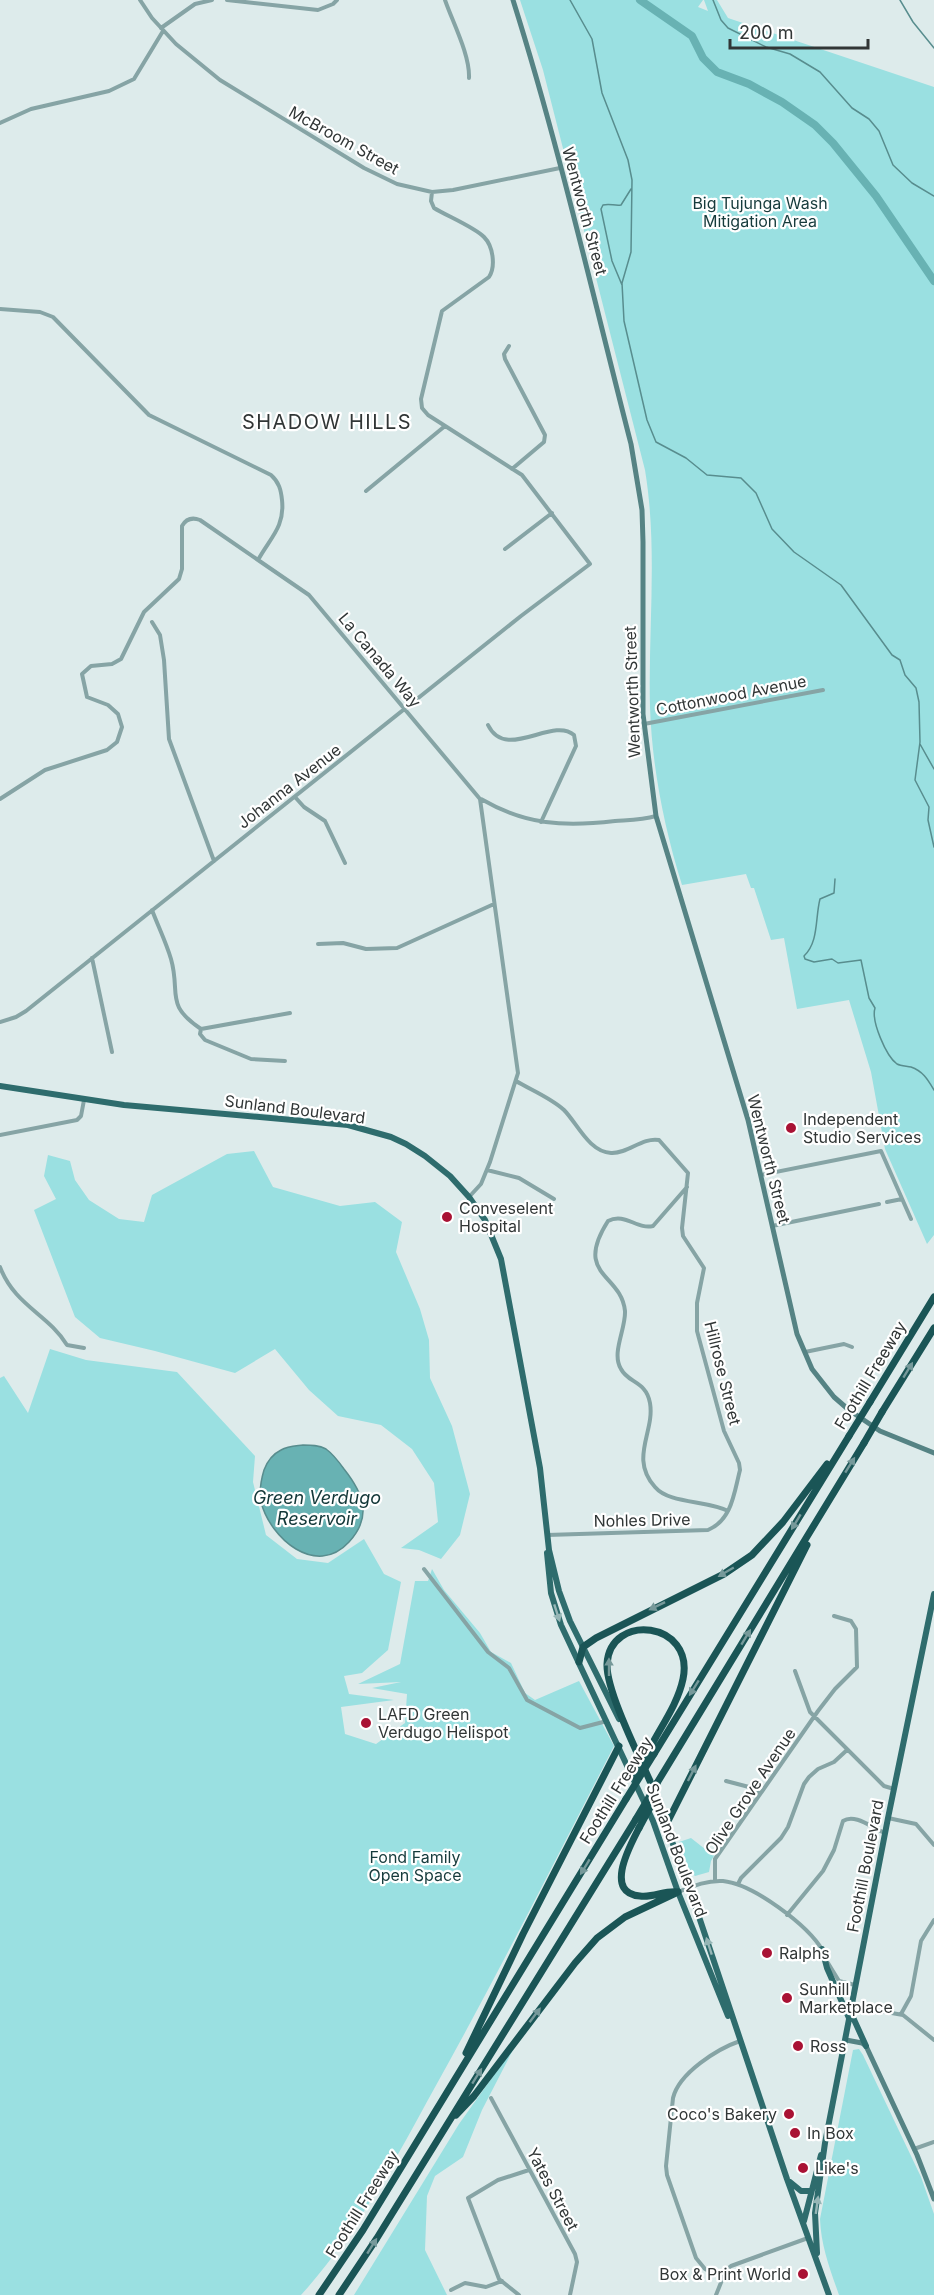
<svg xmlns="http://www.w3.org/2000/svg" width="934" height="2295" font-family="Inter,sans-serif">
  <rect width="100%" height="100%" fill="#ddebeb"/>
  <path fill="#9ae0e1" d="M520 0H703L698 7 708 11 704 0H717L728 18 934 87V1235L927 1244 885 1149 871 1072 849 1000 797 1009 784 938 771 940 754 888H751L746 874 682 885C664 827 652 767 650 707 648 628 658 549 645 470L543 70Z
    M254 1151 273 1187 340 1206 375 1202 402 1222 396 1252 420 1309 429 1340 430 1378 452 1426 470 1494 460 1535 441 1559 419 1550 401 1548 438 1522 434 1483 412 1449 381 1425 338 1416 309 1390 275 1349 235 1373 155 1351 100 1338 75 1317 34 1210 56 1199 44 1176 48 1155 70 1161 75 1180 89 1200 119 1219 144 1222 152 1195 227 1154Z
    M50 1349 86 1360 177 1372 255 1456 253 1482 266 1535 297 1559 328 1563 364 1539 384 1574 401 1582 388 1650 362 1673 344 1676 349 1694 394 1700 341 1707 345 1734 376 1744 405 1723 407 1694 372 1688 401 1682 358 1684 400 1664 415 1581H428L432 1569 444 1590 480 1633 491 1652 511 1663 525 1693 535 1700 579 1681 614 1746C555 1861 497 1976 434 2089 395 2160 356 2235 301 2295H0V1378L4 1376 28 1413Z
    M691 1838 710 1853 715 1854 711 1861 709 1872 695 1876 690 1872 679 1842Z
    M516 2044 482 2110 463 2157 435 2176 427 2196 425 2250 447 2295H354L459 2124Z
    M859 2049 863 2055 921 2177 934 2214V2295H839C830 2269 821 2246 820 2219L853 2050Z"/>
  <path fill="#68b2b3" stroke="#588d8e" stroke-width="1.5" d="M303 1445C311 1445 319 1445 326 1449 333 1454 339 1462 344 1469 363 1493 373 1516 349 1542 316 1578 270 1538 261 1502 259 1491 261 1480 264 1470 267 1462 273 1454 281 1450 288 1446 296 1446 303 1445Z"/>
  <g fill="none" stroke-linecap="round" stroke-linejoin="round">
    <path stroke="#588d8e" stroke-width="1.5" d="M570 0 592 39 602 93 628 160 632 180 631 252 622 283 624 321 647 420 656 442 686 458 707 475 741 478 756 493 772 529 794 552 841 585 892 655 900 660 905 675 916 688 919 702 920 742 915 780 929 807 928 820 934 847
      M713 0 721 20 728 28 766 47 790 54 820 72 852 108 869 119 879 131 893 165 912 183 934 196
      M900 0 913 22 934 48
      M622 285 612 261 601 209 603 205C610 203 614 206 621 205L631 189
      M920 744 934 769
      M835 879 834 893 820 899C815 918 819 942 804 956L805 959 814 962 832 959 838 963 861 960 869 998 875 1008C871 1021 886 1056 897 1064 901 1066 907 1066 911 1067 923 1071 928 1080 934 1090"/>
    <path stroke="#68b2b3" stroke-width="8" d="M640 0 692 36 703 58 717 72 749 84 782 102 815 125 833 143 876 196 934 281"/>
    <path stroke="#86a4a5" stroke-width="4" d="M227 0 318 10 333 4 337 0
      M445 0C453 23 470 55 469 78
      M161 28 195 4 212 0
      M0 123 31 109 109 91 134 79 163 31
      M432 192 453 190 560 168
      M0 309 40 312 53 317 149 415 271 475C279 482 281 490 282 500 285 527 270 538 258 560L309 595 480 799 518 1073 490 1162 481 1184 469 1197
      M509 346 504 354 505 359 545 435 544 442 512 469
      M366 491 445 426
      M505 549 552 513
      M152 622 160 635 164 660 169 739 214 861
      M644 724 823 690
      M488 725C506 762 552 716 574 735L576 746 541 822
      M295 797 304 807 325 821 345 863
      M0 799 45 770 107 750 117 742 122 727 118 714 108 705 87 697 82 674 91 666 112 664 121 659 144 612 179 579 182 569V526C186 519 192 517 200 520L258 560
      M481 799C526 825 564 827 615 821 628 820 642 820 656 816
      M152 910C158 926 166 942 171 959 181 994 164 1004 201 1029L290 1013
      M318 944 343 943 366 949 397 948 494 904
      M92 958 112 1052
      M0 1022 16 1017 26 1011 521 616 590 564 522 475 428 415 422 408 421 399 442 311 489 277C496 266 493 246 484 237 474 227 447 216 434 208L431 201 432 192 397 184 364 168 220 80 176 44 152 18 140 0
      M201 1029 200 1034 205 1040 251 1059 285 1061
      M516 1081C531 1090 551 1098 564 1110 577 1123 589 1152 611 1153 628 1154 642 1137 659 1140L688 1173 682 1228 683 1236 704 1268 697 1303V1331L724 1431 739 1463 740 1470C734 1493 732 1520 708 1530L547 1535
      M0 1135 77 1120 81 1116 84 1100
      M487 1170 519 1178 554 1199
      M761 1175 881 1151 911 1219
      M687 1187 653 1226C637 1230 625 1212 608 1221 573 1276 621 1273 625 1311 626 1329 611 1353 621 1369 628 1383 646 1381 650 1403 655 1432 629 1458 655 1487 669 1504 707 1500 728 1511
      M887 1202 902 1199
      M772 1226 879 1204
      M0 1267C15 1306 48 1314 67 1345L84 1348
      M805 1352 844 1344 852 1347
      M424 1569 488 1652 509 1668 527 1700 580 1728 607 1721
      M795 1671 810 1712 884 1786 894 1789
      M726 1781 749 1787 760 1794
      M888 1818 916 1824 934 1845
      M715 1881V1859L818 1711 835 1689 857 1667 856 1629 851 1621 834 1616
      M738 1884 741 1878 781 1838 788 1827 804 1784 809 1777 818 1769 834 1762 847 1750
      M678 1892C693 1886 707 1880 723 1881 753 1884 808 1925 823 1951
      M787 1915 823 1871 834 1850 843 1821C855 1813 872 1828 885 1833
      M828 1963 839 1981 855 1985
      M852 2006 903 2015 934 2040
      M901 2014 911 1996 921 1941 934 1920
      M491 2098 575 2254 577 2262 570 2295
      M914 2149 934 2142
      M723 2278 705 2269 696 2258 667 2175 666 2166 673 2098C679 2073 717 2049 740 2041
      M451 2290 465 2283 486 2287 502 2281
      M519 2295 499 2279 468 2198 498 2180 529 2170
      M716 2295 726 2270 731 2266 808 2238"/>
    <path stroke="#558384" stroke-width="5" d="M513 0C559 146 593 296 631 444L642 510 643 542V714L656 816 748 1120 797 1334 812 1369 834 1397 849 1410 880 1431 934 1453
      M846 2040 862 2043 866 2046 917 2155 934 2199"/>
    <path stroke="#2e6c6d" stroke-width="6" d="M0 1086 124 1105 348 1125 391 1137 406 1144 425 1156 450 1176 469 1197 485 1220 501 1259 540 1468 549 1550 559 1591 570 1621 619 1719
      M547 1553 551 1593 561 1625 653 1821 678 1892 728 2016
      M654 1793 689 1887 787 2179 829 2295
      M822 1949 827 1968 849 2018
      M851 2013 866 2046
      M790 2182 801 2191H811
      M804 2221 821 2155
      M817 2253 815 2213 825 2143 888 1818 934 1594"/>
    <path stroke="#1a5556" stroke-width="7" d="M870 1402 934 1297
      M882 1412 934 1328
      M579 1662 583 1647 596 1638 724 1574 752 1555 783 1522 827 1464
      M654 1754 849 1436
      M650 1781C638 1754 606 1690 607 1664 610 1612 695 1621 683 1679 678 1703 662 1725 651 1746
      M657 1783 864 1443
      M666 1825 807 1545
      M639 1828C631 1844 603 1893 640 1896 653 1898 665 1890 678 1892
      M466 2053 523 1934 619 1746
      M456 2115 474 2096 575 1963 597 1938 625 1917 678 1892
      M319 2295 363 2230 626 1799
      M339 2295 377 2238 636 1819"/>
    <path stroke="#1a5556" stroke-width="7" d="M849 1436 870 1402
      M864 1443 882 1412
      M636 1779 638 1768 651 1746
      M626 1799 654 1754
      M636 1819 655 1787
      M639 1828 653 1802 657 1783"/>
  </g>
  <defs><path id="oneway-solid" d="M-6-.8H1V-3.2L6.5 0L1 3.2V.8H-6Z" transform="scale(1.5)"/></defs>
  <g fill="#76999a">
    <use href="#oneway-solid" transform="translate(908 1370) rotate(-59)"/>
    <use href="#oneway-solid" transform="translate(850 1465) rotate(-58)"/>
    <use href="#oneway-solid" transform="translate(796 1522) rotate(121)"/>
    <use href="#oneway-solid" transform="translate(726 1572) rotate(150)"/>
    <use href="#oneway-solid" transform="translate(657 1606) rotate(154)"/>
    <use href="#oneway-solid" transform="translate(746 1637) rotate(-59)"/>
    <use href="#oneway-solid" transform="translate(609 1667) rotate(-90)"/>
    <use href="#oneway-solid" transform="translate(694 1688) rotate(122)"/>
    <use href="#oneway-solid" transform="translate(692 1773) rotate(-63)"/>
    <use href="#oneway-solid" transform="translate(585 1867) rotate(121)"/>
    <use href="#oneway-solid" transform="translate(535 2015) rotate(-53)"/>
    <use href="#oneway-solid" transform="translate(477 2076) rotate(-58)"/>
    <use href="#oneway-solid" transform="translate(372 2246) rotate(-58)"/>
  </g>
  <g fill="#96b6b6">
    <use href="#oneway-solid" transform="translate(557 1613) rotate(72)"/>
    <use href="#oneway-solid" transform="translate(709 1946) rotate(-108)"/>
    <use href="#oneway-solid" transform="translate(817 2205) rotate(-82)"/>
  </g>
  <g fill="#a91234" stroke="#fff" stroke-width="2">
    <circle cx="791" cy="1128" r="6"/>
    <circle cx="447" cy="1217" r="6"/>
    <circle cx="366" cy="1723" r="6"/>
    <circle cx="767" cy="1953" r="6"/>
    <circle cx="787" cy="1998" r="6"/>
    <circle cx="798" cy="2046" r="6"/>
    <circle cx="789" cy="2114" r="6"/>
    <circle cx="795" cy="2133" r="6"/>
    <circle cx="803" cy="2168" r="6"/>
    <circle cx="803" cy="2274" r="6"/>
  </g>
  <g text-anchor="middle" stroke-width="4.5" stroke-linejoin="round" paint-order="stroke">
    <g font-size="16" fill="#313636" stroke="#fff">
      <text transform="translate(344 140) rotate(29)" y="6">McBroom Street</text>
      <text transform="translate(585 211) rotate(75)" y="6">Wentworth Street</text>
      <text transform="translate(380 660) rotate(50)" y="6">La Canada Way</text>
      <text transform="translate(632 692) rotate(-92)" y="6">Wentworth Street</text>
      <text transform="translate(731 695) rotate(-11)" y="6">Cottonwood Avenue</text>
      <text transform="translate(289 786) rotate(-38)" y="6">Johanna Avenue</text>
      <text transform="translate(295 1109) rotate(7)" y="6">Sunland Boulevard</text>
      <text transform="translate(769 1159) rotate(76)" y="6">Wentworth Street</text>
      <text transform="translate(723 1373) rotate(76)" y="6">Hillrose Street</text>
      <text transform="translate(870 1375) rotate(-59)" y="6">Foothill Freeway</text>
      <text transform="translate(642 1520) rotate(-1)" y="6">Nohles Drive</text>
      <text transform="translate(616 1790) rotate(-58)" y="6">Foothill Freeway</text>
      <text transform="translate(750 1791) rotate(-56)" y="6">Olive Grove Avenue</text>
      <text transform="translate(677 1850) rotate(69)" y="6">Sunland Boulevard</text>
      <text transform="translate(865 1866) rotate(-79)" y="6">Foothill Boulevard</text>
      <text transform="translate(553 2189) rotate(62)" y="6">Yates Street</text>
      <text transform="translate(362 2204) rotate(-58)" y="6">Foothill Freeway</text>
    </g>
    <g font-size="16" fill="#163b3c" stroke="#fff">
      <text x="760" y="209">Big Tujunga Wash<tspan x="760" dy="18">Mitigation Area</tspan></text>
      <text x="415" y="1863">Fond Family<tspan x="415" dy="18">Open Space</tspan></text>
    </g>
    <g font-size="16" fill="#313636" stroke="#fff" text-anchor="start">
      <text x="803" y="1125">Independent<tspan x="803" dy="18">Studio Services</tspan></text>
      <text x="459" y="1214">Conveselent<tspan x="459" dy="18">Hospital</tspan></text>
      <text x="378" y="1720">LAFD Green<tspan x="378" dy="18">Verdugo Helispot</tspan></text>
      <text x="779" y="1959">Ralphs</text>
      <text x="799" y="1995">Sunhill<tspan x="799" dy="18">Marketplace</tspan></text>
      <text x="810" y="2052">Ross</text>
      <text x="777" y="2120" text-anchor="end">Coco's Bakery</text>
      <text x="807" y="2139">In Box</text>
      <text x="815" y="2174">Like's</text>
      <text x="791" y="2280" text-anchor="end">Box &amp; Print World</text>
    </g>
    <g font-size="18" font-style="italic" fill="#123738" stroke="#fff">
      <text x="317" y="1504">Green Verdugo<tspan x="317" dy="21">Reservoir</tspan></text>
    </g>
    <g font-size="20" letter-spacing="1.5" fill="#313636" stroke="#fff">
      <text x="327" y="429">SHADOW HILLS</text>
    </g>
  </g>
  <path d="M730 39v9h138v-9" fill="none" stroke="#313636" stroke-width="3"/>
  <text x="739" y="39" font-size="18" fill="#313636" stroke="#ffffff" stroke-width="4.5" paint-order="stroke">200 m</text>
</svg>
